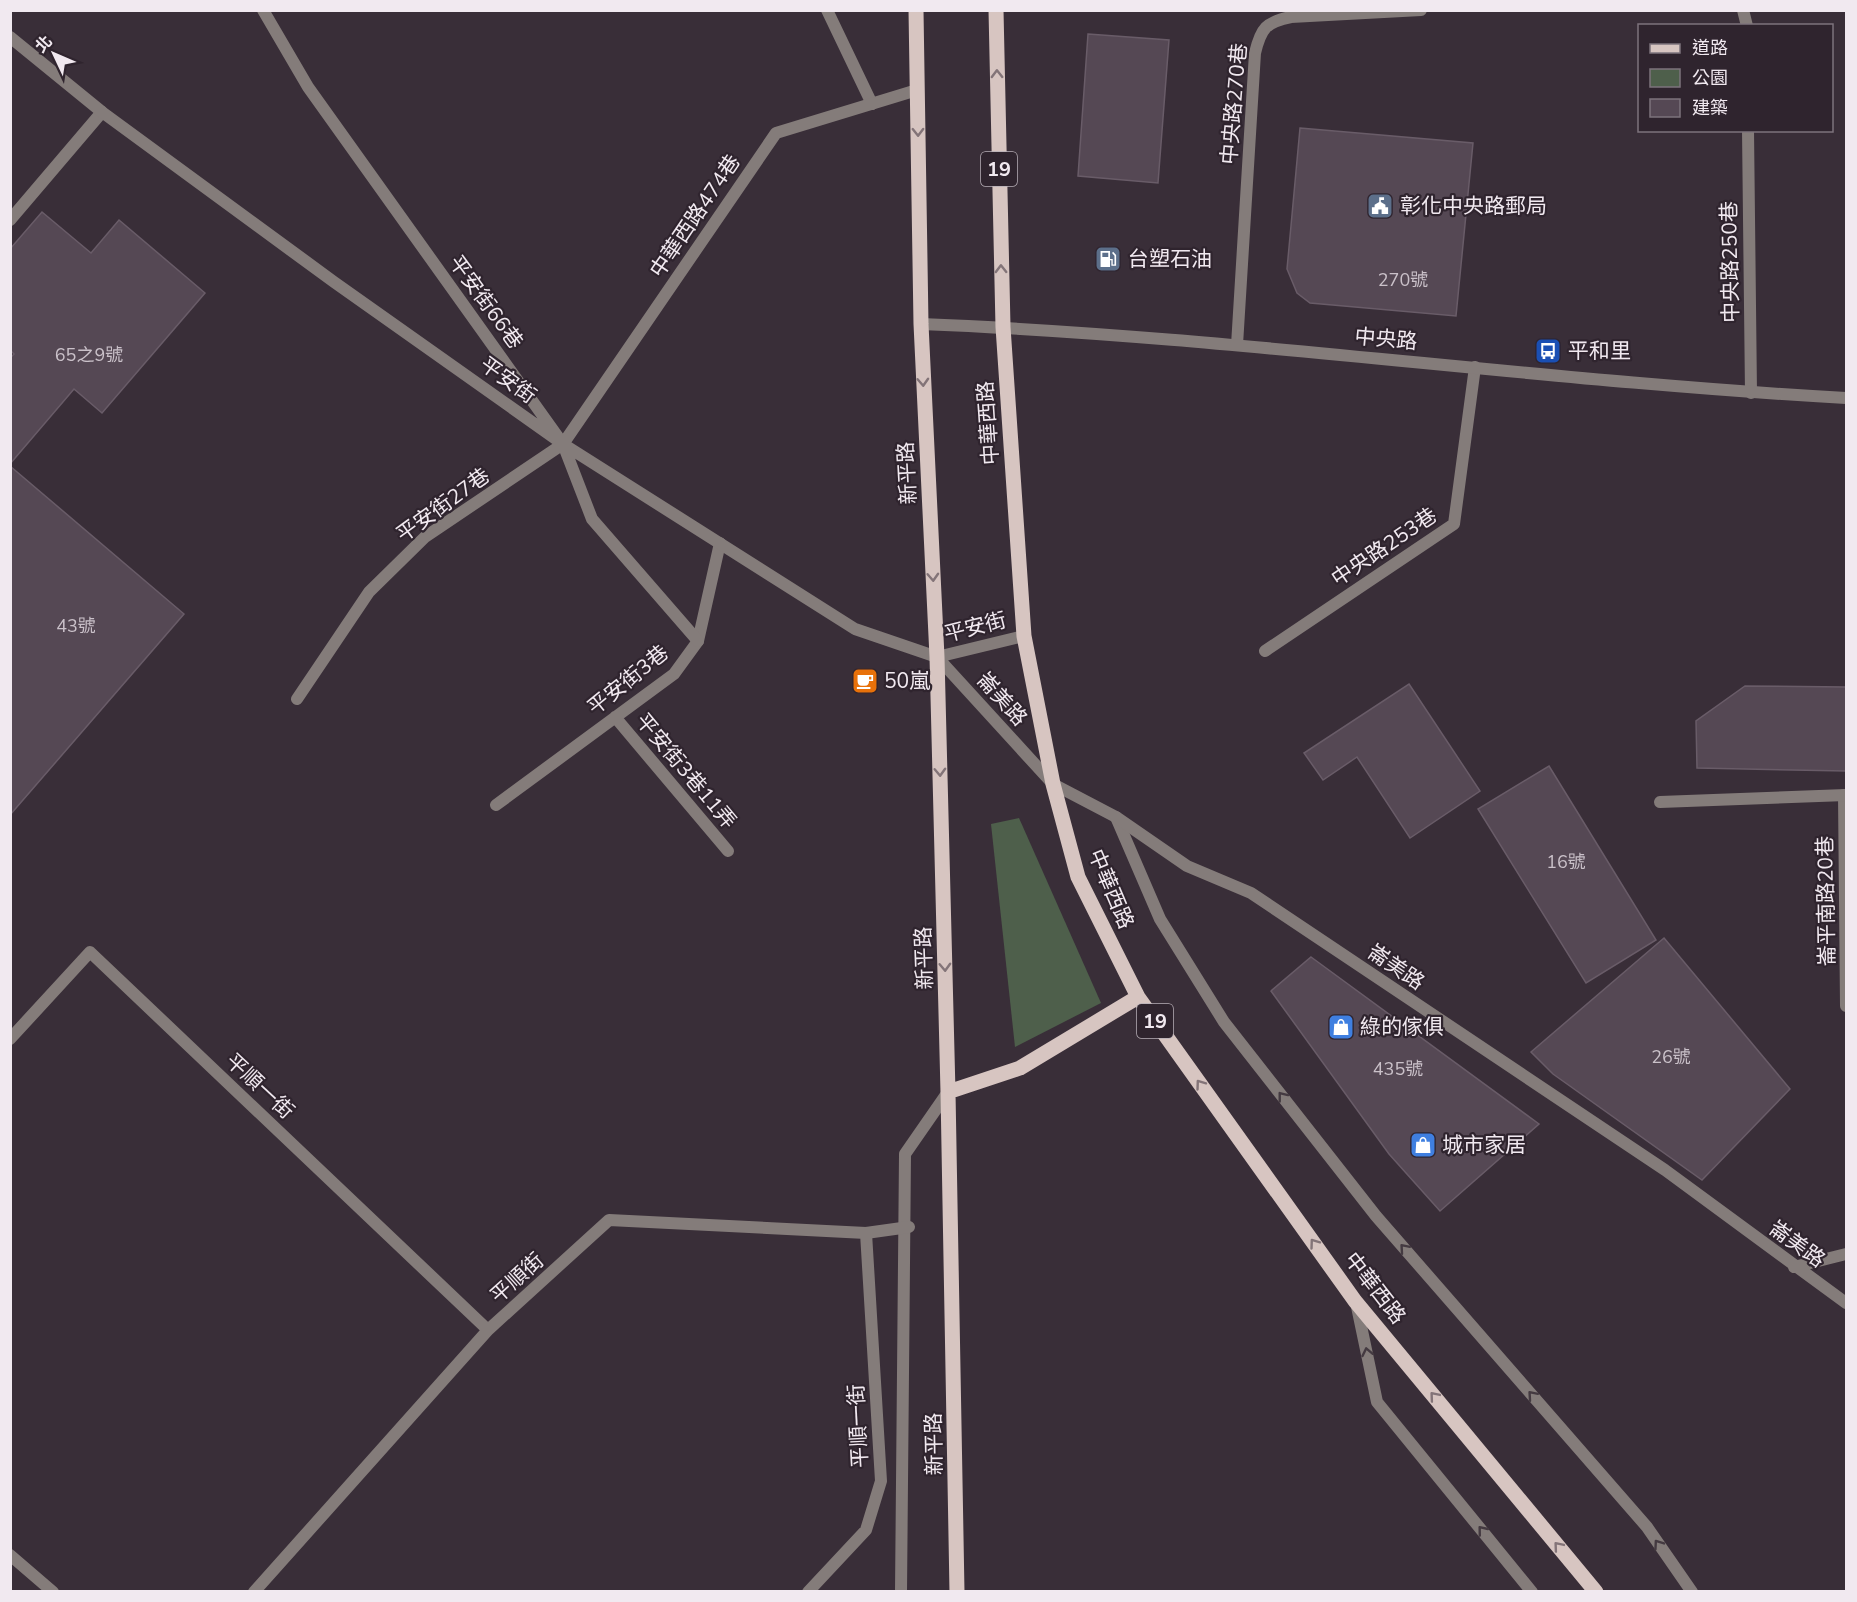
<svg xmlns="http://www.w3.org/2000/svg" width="1857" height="1602" font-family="'Nunito Sans','Noto Sans TC',sans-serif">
  <rect width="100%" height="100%" fill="#392e38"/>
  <path fill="#4e5f4b" d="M1019 818 1101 1003 1015 1047 991 824Z"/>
  <path fill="#554854" stroke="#695c68" stroke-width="1.5" d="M1088 34 1169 40 1158 183 1078 176Z
    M1300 128 1473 143 1456 316 1310 303 1297 293 1287 269Z
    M42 212 91 253 119 220 205 293 102 413 74 389 10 464V358L14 354 10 350V249Z
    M10 466 184 614 10 815Z
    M1409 684 1480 791 1410 838 1357 757 1323 780 1304 753Z
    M1745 686 1846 687V771L1697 768 1696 721Z
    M1549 766 1656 940 1586 983 1478 809Z
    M1664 938 1790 1089 1702 1180 1553 1074 1531 1052Z
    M1311 957 1539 1124 1440 1211 1389 1154 1271 991Z"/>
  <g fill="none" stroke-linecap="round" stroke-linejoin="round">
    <path stroke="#847c7a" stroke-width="12" d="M827 10 872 104
      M10 220 102 112
      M1265 651 1454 524 1475 367
      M615 717 728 851
      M1844 795 1846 1006
      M496 805 674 674 698 641 720 543
      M1116 817 1160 919 1224 1022 1376 1216 1647 1527 1692 1592
      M1356 1302 1377 1402 1532 1592
      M901 1592 905 1154 948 1092"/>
    <path stroke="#847c7a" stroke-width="12" d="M263 10 308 87 563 444 592 519 698 641
      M1743 10 1747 26
      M10 37 102 112 334 282 563 444 855 629 937 657 1024 636
      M1748 130 1751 393
      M1237 345 1255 53C1261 28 1266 22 1291 17L1421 10
      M937 657 1053 784 1116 817 1187 866 1251 893 1665 1170 1846 1303
      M297 699 369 592 425 537 563 444 776 133 917 90
      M1660 802 1846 795
      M10 1039 90 952 488 1330
      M1794 1267 1846 1254
      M10 1555 53 1592
      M254 1592 488 1330 609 1220 866 1233 909 1227
      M808 1592 866 1530 881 1481 866 1233"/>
    <path stroke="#847c7a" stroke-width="12" d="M921 324C1230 336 1537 381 1846 398"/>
    <path stroke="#d7c5c1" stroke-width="15" d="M916 10 921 324 937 657 948 1092 957 1592
      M996 10 1003 327 1024 636 1053 784 1078 877 1138 997 1355 1301 1596 1592
      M948 1092 1020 1068 1138 997"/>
  </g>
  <defs><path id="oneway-chevron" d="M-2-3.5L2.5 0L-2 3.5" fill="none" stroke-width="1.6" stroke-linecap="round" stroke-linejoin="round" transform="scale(1.5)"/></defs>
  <g stroke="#837478">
    <use href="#oneway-chevron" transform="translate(997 74) rotate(-91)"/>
    <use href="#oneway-chevron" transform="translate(918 132) rotate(89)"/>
    <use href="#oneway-chevron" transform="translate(1001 269) rotate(-91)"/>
    <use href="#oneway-chevron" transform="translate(923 382) rotate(87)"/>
    <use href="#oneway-chevron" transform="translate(933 577) rotate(87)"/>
    <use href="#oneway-chevron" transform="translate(940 772) rotate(88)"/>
    <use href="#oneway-chevron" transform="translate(945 967) rotate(88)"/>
    <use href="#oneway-chevron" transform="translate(1200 1084) rotate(-126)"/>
    <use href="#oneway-chevron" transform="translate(1314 1243) rotate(-126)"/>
    <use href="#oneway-chevron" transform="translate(1434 1396) rotate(-130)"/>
    <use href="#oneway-chevron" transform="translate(1558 1546) rotate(-130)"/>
  </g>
  <g stroke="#443a41">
    <use href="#oneway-chevron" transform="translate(1282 1096) rotate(-128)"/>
    <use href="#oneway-chevron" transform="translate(1404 1248) rotate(-131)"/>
    <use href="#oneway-chevron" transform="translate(1367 1352) rotate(-102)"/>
    <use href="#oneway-chevron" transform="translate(1532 1395) rotate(-131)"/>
    <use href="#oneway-chevron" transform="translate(1482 1530) rotate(-129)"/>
    <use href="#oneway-chevron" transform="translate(1658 1544) rotate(-125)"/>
  </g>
  <defs>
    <g id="civic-square" transform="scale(1.35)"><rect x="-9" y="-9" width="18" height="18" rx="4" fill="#5c6f8a" stroke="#2f242e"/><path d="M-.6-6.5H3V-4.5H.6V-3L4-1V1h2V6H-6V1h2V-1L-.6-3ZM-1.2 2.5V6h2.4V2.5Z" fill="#fff"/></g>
    <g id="fuel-square" transform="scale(1.35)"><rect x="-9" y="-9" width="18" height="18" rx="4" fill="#5c6f8a" stroke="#2f242e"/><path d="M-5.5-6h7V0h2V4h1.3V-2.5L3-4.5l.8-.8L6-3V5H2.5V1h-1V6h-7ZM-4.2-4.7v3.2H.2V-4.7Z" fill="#fff"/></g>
    <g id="bus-square" transform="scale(1.35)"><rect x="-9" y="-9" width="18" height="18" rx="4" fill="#1a4fb4" stroke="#2f242e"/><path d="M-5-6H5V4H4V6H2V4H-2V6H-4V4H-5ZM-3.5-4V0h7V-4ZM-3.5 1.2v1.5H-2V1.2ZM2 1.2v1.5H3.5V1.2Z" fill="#fff"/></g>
    <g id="cafe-square" transform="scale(1.35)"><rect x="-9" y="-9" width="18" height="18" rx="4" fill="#e8710a" stroke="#2f242e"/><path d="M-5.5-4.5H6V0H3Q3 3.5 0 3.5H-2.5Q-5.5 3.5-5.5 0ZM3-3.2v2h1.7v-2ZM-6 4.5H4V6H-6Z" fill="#fff"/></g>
    <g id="shop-square" transform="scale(1.35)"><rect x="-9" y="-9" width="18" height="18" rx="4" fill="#3f7fe0" stroke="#2f242e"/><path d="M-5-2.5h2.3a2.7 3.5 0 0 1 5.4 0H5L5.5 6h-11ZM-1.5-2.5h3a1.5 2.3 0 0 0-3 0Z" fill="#fff"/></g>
  </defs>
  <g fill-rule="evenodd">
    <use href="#civic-square" x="1380" y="206"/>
    <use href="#fuel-square" x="1108" y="259"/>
    <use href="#bus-square" x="1548" y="351"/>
    <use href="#cafe-square" x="865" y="681"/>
    <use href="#shop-square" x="1341" y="1027"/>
    <use href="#shop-square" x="1423" y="1145"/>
  </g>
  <g text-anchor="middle" stroke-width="4.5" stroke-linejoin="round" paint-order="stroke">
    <g font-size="18" fill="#cac1c9">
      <text x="1403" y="286">270號</text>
      <text x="89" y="361">65之9號</text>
      <text x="76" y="632">43號</text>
      <text x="1566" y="868">16號</text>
      <text x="1671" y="1063">26號</text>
      <text x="1398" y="1075">435號</text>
    </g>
    <g fill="#2f242e" stroke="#b7aeb6" stroke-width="1.5">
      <rect x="981" y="152" width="36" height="34" rx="4.5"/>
      <rect x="1137" y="1004" width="36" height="34" rx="4.5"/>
    </g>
    <g font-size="20" font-weight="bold" fill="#f1e9f0">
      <text x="999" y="176">19</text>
      <text x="1155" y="1028">19</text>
    </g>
    <g font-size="21" fill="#f1e9f0" stroke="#2f242e">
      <text transform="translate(1234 104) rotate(-85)" y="7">中央路270巷</text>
      <text transform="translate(695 216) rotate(-56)" y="7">中華西路474巷</text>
      <text transform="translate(1730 262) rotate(-91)" y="7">中央路250巷</text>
      <text transform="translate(486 302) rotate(54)" y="7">平安街66巷</text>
      <text transform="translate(1386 339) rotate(5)" y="7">中央路</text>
      <text transform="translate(508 380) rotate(36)" y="7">平安街</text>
      <text transform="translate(988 423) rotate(-94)" y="7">中華西路</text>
      <text transform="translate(907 473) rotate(-93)" y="7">新平路</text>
      <text transform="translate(443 505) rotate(-36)" y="7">平安街27巷</text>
      <text transform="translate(1384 547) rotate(-34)" y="7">中央路253巷</text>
      <text transform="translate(975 627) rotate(-14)" y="7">平安街</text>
      <text transform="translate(628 680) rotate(-39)" y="7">平安街3巷</text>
      <text transform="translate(1002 699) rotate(48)" y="7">崙美路</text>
      <text transform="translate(686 771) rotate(50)" y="7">平安街3巷11弄</text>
      <text transform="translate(1111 889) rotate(67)" y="7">中華西路</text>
      <text transform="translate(1826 901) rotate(-91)" y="7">崙平南路20巷</text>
      <text transform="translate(924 958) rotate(-92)" y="7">新平路</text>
      <text transform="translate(1396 967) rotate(34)" y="7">崙美路</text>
      <text transform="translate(260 1086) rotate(43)" y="7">平順一街</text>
      <text transform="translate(1797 1244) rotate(36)" y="7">崙美路</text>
      <text transform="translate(517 1278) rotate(-42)" y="7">平順街</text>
      <text transform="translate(1375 1288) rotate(52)" y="7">中華西路</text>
      <text transform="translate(858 1426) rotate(-93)" y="7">平順一街</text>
      <text transform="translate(934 1444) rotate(-91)" y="7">新平路</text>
    </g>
    <g font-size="21" fill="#f1e9f0" stroke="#2f242e" text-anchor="start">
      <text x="1400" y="213">彰化中央路郵局</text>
      <text x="1128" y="266">台塑石油</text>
      <text x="1568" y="358">平和里</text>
      <text x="884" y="688">50嵐</text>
      <text x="1360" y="1034">綠的傢俱</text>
      <text x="1442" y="1152">城市家居</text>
    </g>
  </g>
  <rect width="1857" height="1602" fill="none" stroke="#f1e9f0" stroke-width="24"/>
  <rect x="1638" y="24" width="195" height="108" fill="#2f242e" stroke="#7d737c" stroke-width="1.5"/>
  <rect x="1650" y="44" width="30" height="9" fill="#d7c5c1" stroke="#7d737c" stroke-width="1.5"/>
  <text x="1692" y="54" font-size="18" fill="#f1e9f0">道路</text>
  <rect x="1650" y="69" width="30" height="18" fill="#4e5f4b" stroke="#7d737c" stroke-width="1.5"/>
  <text x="1692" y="84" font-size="18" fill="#f1e9f0">公園</text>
  <rect x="1650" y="99" width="30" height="18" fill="#554854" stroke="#7d737c" stroke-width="1.5"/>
  <text x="1692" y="114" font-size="18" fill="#f1e9f0">建築</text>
  <g transform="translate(54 54) rotate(314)" stroke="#2f242e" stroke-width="4.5" paint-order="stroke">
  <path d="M0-4.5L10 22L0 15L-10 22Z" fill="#f1e9f0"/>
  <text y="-9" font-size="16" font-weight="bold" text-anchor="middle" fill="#f1e9f0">北</text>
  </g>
</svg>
